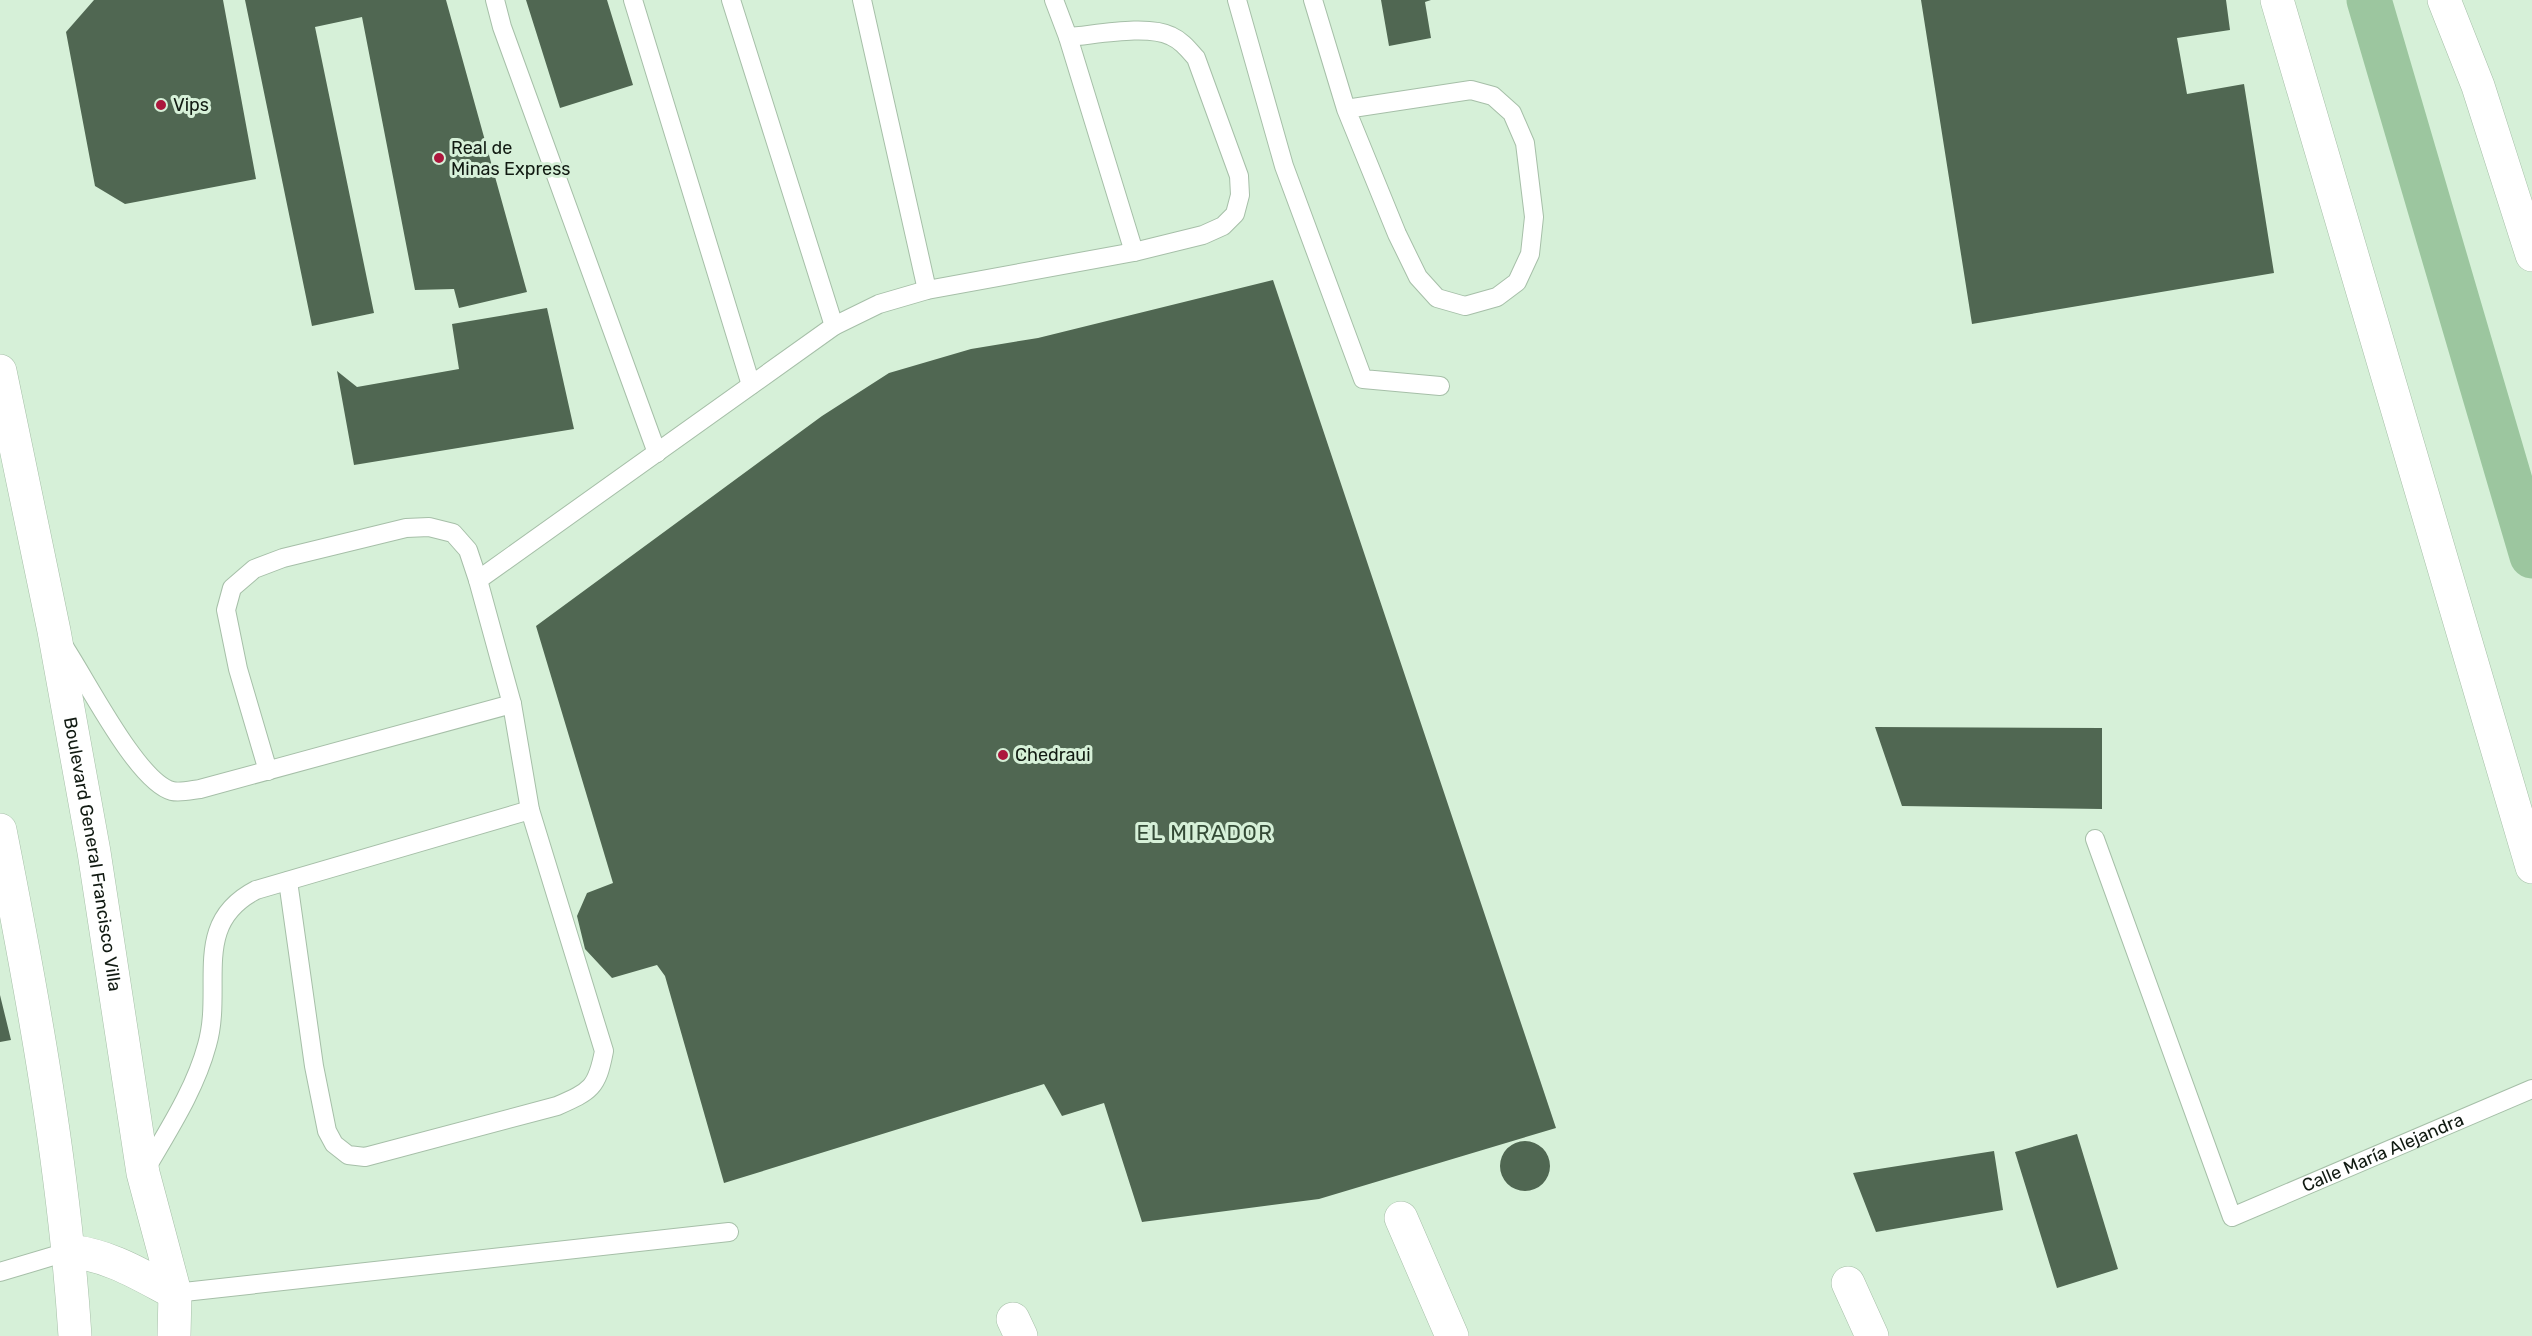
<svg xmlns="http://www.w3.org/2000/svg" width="2532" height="1336" font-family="Rubik,sans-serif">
  <rect width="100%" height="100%" fill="#d6f0d8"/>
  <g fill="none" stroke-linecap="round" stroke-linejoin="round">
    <path stroke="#9cc69f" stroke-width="45" d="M2369 0 2532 556"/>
  </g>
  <path fill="#506752" d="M94 0H223L256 179 125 204 95 186 66 32Z
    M245 0H446L527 292 459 308 454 289 415 290 362 17 315 27 374 313 312 326Z
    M526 0H607L633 85 560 108Z
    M1381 0H1431L1425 2 1431 38 1389 46Z
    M1921 0H2226L2230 30 2177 38 2187 94 2244 84 2274 273 1972 324Z
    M1273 280 1556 1128 1319 1199 1142 1222 1104 1103 1062 1116 1044 1084 724 1183 665 976 657 965 612 978 585 949 577 916 587 893 613 883 536 626 822 416 889 373 971 349 1038 338Z
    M547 308 574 429 354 465 337 371 357 387 459 369 452 324Z
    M1875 727 2102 728V809L1902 806Z
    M0 995 11 1040 0 1042Z
    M2077 1134 2118 1269 2057 1288 2015 1152Z
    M1500 1166a25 25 0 1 1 50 0a25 25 0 1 1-50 0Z
    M1994 1151 2003 1210 1876 1232 1853 1173Z"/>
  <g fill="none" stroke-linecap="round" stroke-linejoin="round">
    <g stroke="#a6bfa8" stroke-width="20">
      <g id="lane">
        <path d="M495 0 502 27 657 453"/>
        <path d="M633 0 751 385"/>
        <path d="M731 0 834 326"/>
        <path d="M862 0 927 290"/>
        <path d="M1054 0 1068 37 1134 252"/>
        <path d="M1237 0 1284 166 1363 379 1440 386"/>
        <path d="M1313 0 1346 109 1397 234 1418 277 1437 298 1465 306 1497 297 1517 282 1530 254 1534 217 1525 143 1512 113 1493 96 1471 90 1346 109"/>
        <path d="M478 580 834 326 879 304 927 290 1134 252 1203 235 1223 226 1235 214 1240 195 1239 176 1196 58C1188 49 1182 41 1171 36 1147 24 1095 35 1068 37"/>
        <path d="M63 645C85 677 137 782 172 791 180 793 192 790 200 789L512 704"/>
        <path d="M268 771 238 669 226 610 232 588 254 569 283 558 406 528 429 527 453 533 468 550 478 580 512 704 530 810 604 1051C597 1088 591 1091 557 1106L365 1157 348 1155 334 1144 327 1131 314 1066 288 881"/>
        <path id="s1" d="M2095 839 2232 1217 2532 1089"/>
        <path d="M144 1172C167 1132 195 1090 207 1045 224 986 190 924 256 890L530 810"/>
        <path d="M0 1272 70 1251"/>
        <path d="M175 1293 729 1232"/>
      </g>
    </g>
    <g stroke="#a6bfa8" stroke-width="34">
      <path id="street" d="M2277 0 2532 867
        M2444 0 2478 86 2532 255
        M1401 1218 1452 1336
        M1848 1283 1872 1336
        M1013 1319 1021 1336"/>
    </g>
    <g stroke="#a6bfa8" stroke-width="34">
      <g id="secondary">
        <path id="s2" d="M0 371 54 631 94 852 143 1173 175 1293 174 1336"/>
        <path d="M0 830C33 997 64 1166 75 1336"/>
        <path d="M70 1251C111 1256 139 1274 175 1293"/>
      </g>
    </g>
    <use href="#lane" stroke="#fff" stroke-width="18"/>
    <use href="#street" stroke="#fff" stroke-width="33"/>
    <use href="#secondary" stroke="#fff" stroke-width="33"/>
  </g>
  <g fill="#ac173d" stroke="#d6f0d8" stroke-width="2">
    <circle cx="161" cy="105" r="6"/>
    <circle cx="439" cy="158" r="6"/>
    <circle cx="1003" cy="755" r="6"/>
  </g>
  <g text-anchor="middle" stroke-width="6" stroke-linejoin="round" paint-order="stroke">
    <g font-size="18" fill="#111a12" stroke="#d6f0d8" text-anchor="start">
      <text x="173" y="111">Vips</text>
      <text x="451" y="154">Real de<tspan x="451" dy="21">Minas Express</tspan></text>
      <text x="1015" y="761">Chedraui</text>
    </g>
    <g font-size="18" fill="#111a12" stroke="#d6f0d8">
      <text dy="6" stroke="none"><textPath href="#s2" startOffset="492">Boulevard General Francisco Villa</textPath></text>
      <text dy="6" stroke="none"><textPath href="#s1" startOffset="566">Calle María Alejandra</textPath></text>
    </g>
    <g font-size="21" letter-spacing="1.5" fill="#344a36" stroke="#d6f0d8">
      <text x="1205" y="840">EL MIRADOR</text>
    </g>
  </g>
</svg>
